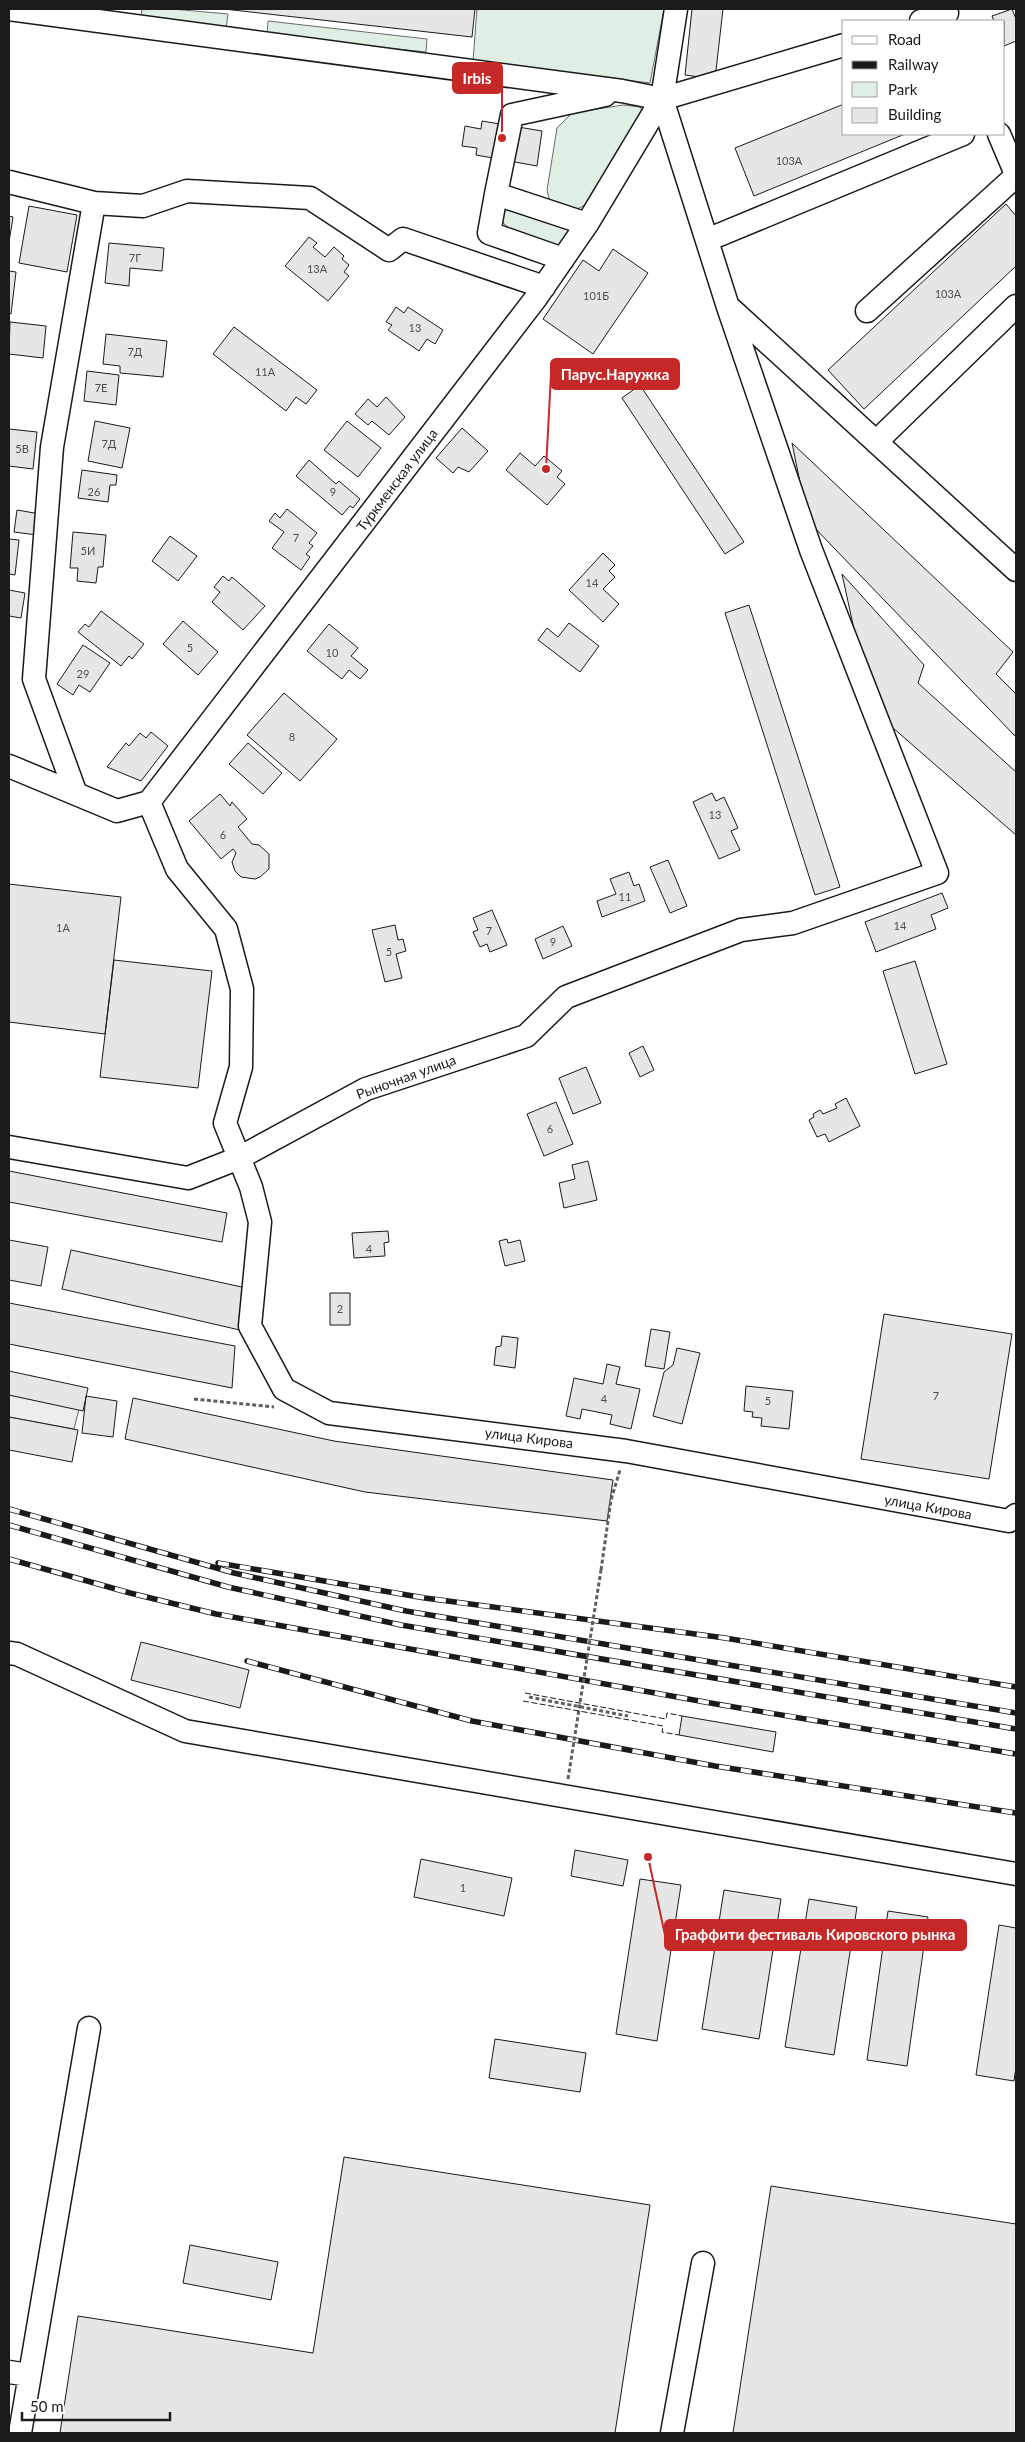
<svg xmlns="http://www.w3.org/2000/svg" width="1025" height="2442" font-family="Lato,sans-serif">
  <rect width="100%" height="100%" fill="#fff"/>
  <path fill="#e0efe3" stroke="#6a6a6a" d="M142 9H172L228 14 226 29 141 20Z
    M477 9H664L650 83 473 61Z
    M268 21 427 39 426 52 267 35Z
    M623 105 640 107 646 117 587 204 575 210 550 202 547 190 557 128 572 113Z
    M506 208 574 232 559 247 509 228 503 223 501 214Z"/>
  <path fill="#ededed" stroke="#6a6a6a" d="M9 1395 79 1409 74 1429 9 1417Z"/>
  <path fill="#e6e6e6" stroke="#1a1a1a" d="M224 9H475L472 37Z
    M692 9H723L715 79 685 75Z
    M1012 9 1016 19V41L1004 46V21H994L992 16Z
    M844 104V134H905L754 196 735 148Z
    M482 121 542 131 537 166 476 155 477 148 462 146 465 126 481 129Z
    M1006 204 1016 216V266L864 409 828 370Z
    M29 206 77 215 67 272 19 263Z
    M9 216 13 217 9 242Z
    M309 237 317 243 313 247 325 257 334 247 344 256 342 259 349 265 344 272 349 276 328 301 285 266Z
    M109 243 164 248 162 271 130 268 129 286 105 283Z
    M613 249 648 273 593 354 543 319 583 260 599 271Z
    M9 271 16 272 11 314 9 313Z
    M396 307 404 313 408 307 443 330 435 344 427 339 419 351 388 330 392 325 386 322Z
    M10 322 46 326 43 358 9 354Z
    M234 327 317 390 306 404 296 397 286 411 213 354Z
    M106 334 167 341 163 377 120 373V366L103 364Z
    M87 371 119 375 116 405 84 401Z
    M640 385 744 542 725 554 622 398Z
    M386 397 405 417 389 435 372 421 368 425 355 414 368 399 377 407Z
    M95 421 130 428 122 468 88 461Z
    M347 421 381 448 358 477 324 450Z
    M462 428 488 451 469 472 458 467 453 473 436 458Z
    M9 429 37 432 33 469 9 466Z
    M792 443 1013 652 996 674 1016 694V737L808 521Z
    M520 453 535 466 544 456 562 471 557 477 565 484 547 505 506 470Z
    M309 460 336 484 339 481 360 499 353 508 350 506 342 515 296 476Z
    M82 470 117 475 116 485H110L108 502 78 498Z
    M287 509 317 533 309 543 313 546 306 554 310 557 301 570 272 548 284 532 269 521 275 513 280 518Z
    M17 510 40 514 37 535 14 532Z
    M73 532 106 535 103 567H98L96 583 77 581 78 568H70Z
    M170 536 197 556 178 581 152 561Z
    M9 539 19 540 15 575 9 574Z
    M603 553 615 565 609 571 615 577 603 589 619 604 603 622 569 590Z
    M842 574 924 665 918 683 1016 772V835L885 721 864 675Z
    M223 576 229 581 232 577 265 606 243 630 212 602 220 592 214 587Z
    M9 590 25 593 21 618 9 616Z
    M749 605 840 887 815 895 725 613Z
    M101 611 144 644 132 659 129 656 121 666 78 632 85 624 89 627Z
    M183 621 218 652 198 675 163 644Z
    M569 623 599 646 580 672 538 640 547 628 558 637Z
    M329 624 358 648 351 656 368 670 360 679 349 670 342 679 307 651Z
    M83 645 110 663 90 692 79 685 73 695 57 684Z
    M284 693 337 739 300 781 247 735Z
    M151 732 168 746 141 781 107 767 126 743 129 746 140 733 146 738Z
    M248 743 282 773 263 794 229 764Z
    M712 793 716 801 724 797 738 828 731 831 740 850 719 859 693 802Z
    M220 794 230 806 232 802 247 819 238 827 252 844 259 845 269 854V869L260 877 255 879 241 877 235 871 232 862 236 853 233 849 221 859 189 821Z
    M668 860 687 906 670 913 650 867Z
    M629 872 634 886 639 884 645 901 602 917 597 901 616 894 610 879Z
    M9 884 121 897 105 1034 9 1022Z
    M942 893 948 908 931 915 936 929 876 952 865 922Z
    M492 910 507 945 490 952 487 944 480 947 473 932 478 930 473 918Z
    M395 925 398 940 403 939 406 951 396 954 402 978 385 982 372 930Z
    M563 926 572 946 543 959 535 939Z
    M114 960 212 971 198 1088 100 1077Z
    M915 961 947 1064 915 1074 883 971Z
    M643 1046 654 1070 640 1077 629 1053Z
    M586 1067 601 1103 573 1114 559 1078Z
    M846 1098 860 1126 829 1142 825 1134 817 1137 809 1120 814 1117 813 1114 820 1110 823 1114 837 1108 835 1104Z
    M556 1102 573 1144 544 1156 527 1114Z
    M588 1161 597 1200 564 1208 559 1183 575 1179 572 1165Z
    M9 1171 227 1213 222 1242 9 1202Z
    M388 1231 389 1242 384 1243 385 1256 354 1258 352 1233Z
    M507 1239 508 1243 520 1240 525 1261 505 1266 499 1241Z
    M9 1240 48 1247 41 1286 9 1280Z
    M71 1250 251 1289 244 1331 62 1289Z
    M330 1293H350V1325H330Z
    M9 1303 235 1346 232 1388 9 1344Z
    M884 1314 1012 1334 989 1479 861 1459Z
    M651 1329 670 1332 664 1369 645 1366Z
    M502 1336 518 1338 515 1368 494 1365 496 1347 501 1346Z
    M677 1348 700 1353 682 1424 653 1416 664 1372 673 1365Z
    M607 1364 620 1367 616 1384 640 1389 631 1429 610 1424 612 1415 582 1409 580 1419 566 1416 574 1378 603 1384Z
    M9 1371 88 1388 83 1411 9 1395Z
    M746 1386 793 1391 789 1429 761 1426 762 1418 752 1417 753 1412 744 1411Z
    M86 1396 117 1401 113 1437 82 1433Z
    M133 1398 334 1441 613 1480 607 1521 365 1492 125 1439Z
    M9 1417 78 1430 72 1462 9 1450Z
    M141 1642 249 1670 240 1708 131 1680Z
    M682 1716 776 1732 773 1752 679 1735Z
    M575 1850 628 1860 623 1886 571 1876Z
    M421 1859 512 1878 504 1916 414 1897Z
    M640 1879 681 1885 657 2041 616 2034Z
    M724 1890 781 1899 759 2039 702 2029Z
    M809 1899 857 1907 834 2055 785 2047Z
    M888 1911 928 1917 907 2066 867 2060Z
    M999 1925 1016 1928V2067L1014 2081 976 2075Z
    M495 2039 586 2053 580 2092 489 2078Z
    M344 2157 650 2205 615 2433H60L78 2316 313 2353Z
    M771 2186 1016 2224V2433H733Z
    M190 2245 278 2262 271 2300 183 2283Z"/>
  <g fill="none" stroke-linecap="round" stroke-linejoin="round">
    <g stroke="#1a1a1a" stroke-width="25">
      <path id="minor" d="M9 9 622 91 662 99 844 45
        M921 21 947 13
        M999 134 1016 174
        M9 182 94 203 143 206 187 191 310 198 389 250 403 239 544 287
        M496 194 489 233 563 259
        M587 224 496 194 512 115 605 95
        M707 240 963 134
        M731 309 1016 570
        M867 311 1016 176
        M876 442 1016 306
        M9 766 117 811 149 802 536 298 587 224 662 99 676 9
        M76 794 34 679 52 447 94 203
        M149 802 177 869 226 929 242 989 241 1067 225 1123 251 1187 260 1222 250 1326 284 1389 329 1413 626 1451 1009 1521 1016 1515
        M9 1147 188 1178 239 1158 366 1089 526 1036 566 997 741 930 793 923 937 873 811 550 728 307 662 99
        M9 1653 17 1654 185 1731 1016 1874
        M9 2372 29 2375
        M20 2433 89 2028
        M672 2433 703 2263"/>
    </g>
    <path stroke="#5f5f5f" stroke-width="3" stroke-dasharray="4 2.5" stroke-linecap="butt" d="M194 1399 274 1407
      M601 1570 611 1500 620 1470
      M529 1697 628 1716"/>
    <use href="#minor" stroke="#fff" stroke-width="22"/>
    <g stroke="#1a1a1a" stroke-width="5.5">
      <path id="rail" d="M9 1509 234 1573 406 1611 1016 1713
        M9 1525 228 1587 401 1625 1016 1729
        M9 1559 130 1593 216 1614 716 1704 1016 1754
        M218 1563 425 1598 725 1638 1016 1687
        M247 1661 472 1721 715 1766 1016 1813"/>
    </g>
    <use href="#rail" stroke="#fff" stroke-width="4" stroke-dasharray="11" stroke-linecap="butt"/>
    <path stroke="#5f5f5f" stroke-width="3" stroke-dasharray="4 2.5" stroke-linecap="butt" d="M568 1779 601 1570"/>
    <path stroke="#1a1a1a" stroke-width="1" stroke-dasharray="6 2.5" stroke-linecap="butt" d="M525 1693 666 1719 667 1713 682 1716
      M523 1701 663 1726 662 1732 679 1735"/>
  </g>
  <g text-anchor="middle" stroke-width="4" stroke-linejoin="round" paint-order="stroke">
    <g font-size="11" fill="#4d4d4d">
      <text x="789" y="165">103А</text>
      <text x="135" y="262">7Г</text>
      <text x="317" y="273">13А</text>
      <text x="948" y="298">103А</text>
      <text x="596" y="300">101Б</text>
      <text x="415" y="332">13</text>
      <text x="135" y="356">7Д</text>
      <text x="265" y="376">11А</text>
      <text x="101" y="392">7Е</text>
      <text x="109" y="448">7Д</text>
      <text x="22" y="453">5В</text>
      <text x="94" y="496">26</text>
      <text x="333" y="496">9</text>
      <text x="296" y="542">7</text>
      <text x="88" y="555">5И</text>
      <text x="592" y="587">14</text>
      <text x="190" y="652">5</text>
      <text x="332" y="657">10</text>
      <text x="83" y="678">29</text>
      <text x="292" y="741">8</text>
      <text x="715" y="819">13</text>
      <text x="223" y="839">6</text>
      <text x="625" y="901">11</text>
      <text x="900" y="930">14</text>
      <text x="63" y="932">1А</text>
      <text x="489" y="935">7</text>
      <text x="553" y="946">9</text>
      <text x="389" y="956">5</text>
      <text x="550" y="1133">6</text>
      <text x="369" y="1253">4</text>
      <text x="340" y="1313">2</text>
      <text x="936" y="1400">7</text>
      <text x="604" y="1403">4</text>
      <text x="768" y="1405">5</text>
      <text x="463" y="1892">1</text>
    </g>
    <g font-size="14" fill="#1a1a1a" stroke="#fff">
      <text transform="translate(397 480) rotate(-53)" y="5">Туркменская улица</text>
      <text transform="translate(406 1077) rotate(-20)" y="5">Рыночная улица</text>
      <text transform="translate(529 1438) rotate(7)" y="5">улица Кирова</text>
      <text transform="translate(928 1507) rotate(10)" y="5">улица Кирова</text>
    </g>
  </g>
  <path fill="none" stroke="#c62828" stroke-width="2" d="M502 138L502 78M546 469L551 374M648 1857L665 1935"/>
  <g fill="#c62828" stroke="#fff" stroke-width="2">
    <circle cx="502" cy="138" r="5"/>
    <circle cx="546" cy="469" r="5"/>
    <circle cx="648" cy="1857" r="5"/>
  </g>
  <g fill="#c62828" stroke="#c62828" stroke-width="2">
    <rect x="453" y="63" width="49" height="30" rx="5"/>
    <rect x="551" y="359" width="128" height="30" rx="5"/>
    <rect x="665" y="1920" width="301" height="30" rx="5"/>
  </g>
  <g font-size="15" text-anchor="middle" font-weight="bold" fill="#fff">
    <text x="477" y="84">Irbis</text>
    <text x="615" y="380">Парус.Наружка</text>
    <text x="815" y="1940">Граффити фестиваль Кировского рынка</text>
  </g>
  <rect width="1025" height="2442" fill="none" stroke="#1a1a1a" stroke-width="20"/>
  <rect x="842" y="20" width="162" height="115" fill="#ffffff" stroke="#a3a3a3"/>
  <rect x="852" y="36" width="25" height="8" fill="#ffffff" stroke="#a3a3a3"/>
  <text x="888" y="45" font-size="15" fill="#1a1a1a">Road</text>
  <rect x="852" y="61" width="25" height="8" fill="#1a1a1a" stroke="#a3a3a3"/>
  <text x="888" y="70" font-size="15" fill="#1a1a1a">Railway</text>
  <rect x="852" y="82" width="25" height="15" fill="#e0efe3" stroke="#a3a3a3"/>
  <text x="888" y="95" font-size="15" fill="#1a1a1a">Park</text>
  <rect x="852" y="108" width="25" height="15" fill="#e6e6e6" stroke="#a3a3a3"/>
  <text x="888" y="120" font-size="15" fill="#1a1a1a">Building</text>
  <path d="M22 2412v8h148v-8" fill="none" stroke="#1a1a1a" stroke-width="2.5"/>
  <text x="30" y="2412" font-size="15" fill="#1a1a1a" stroke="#ffffff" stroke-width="4" paint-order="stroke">50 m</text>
</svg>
